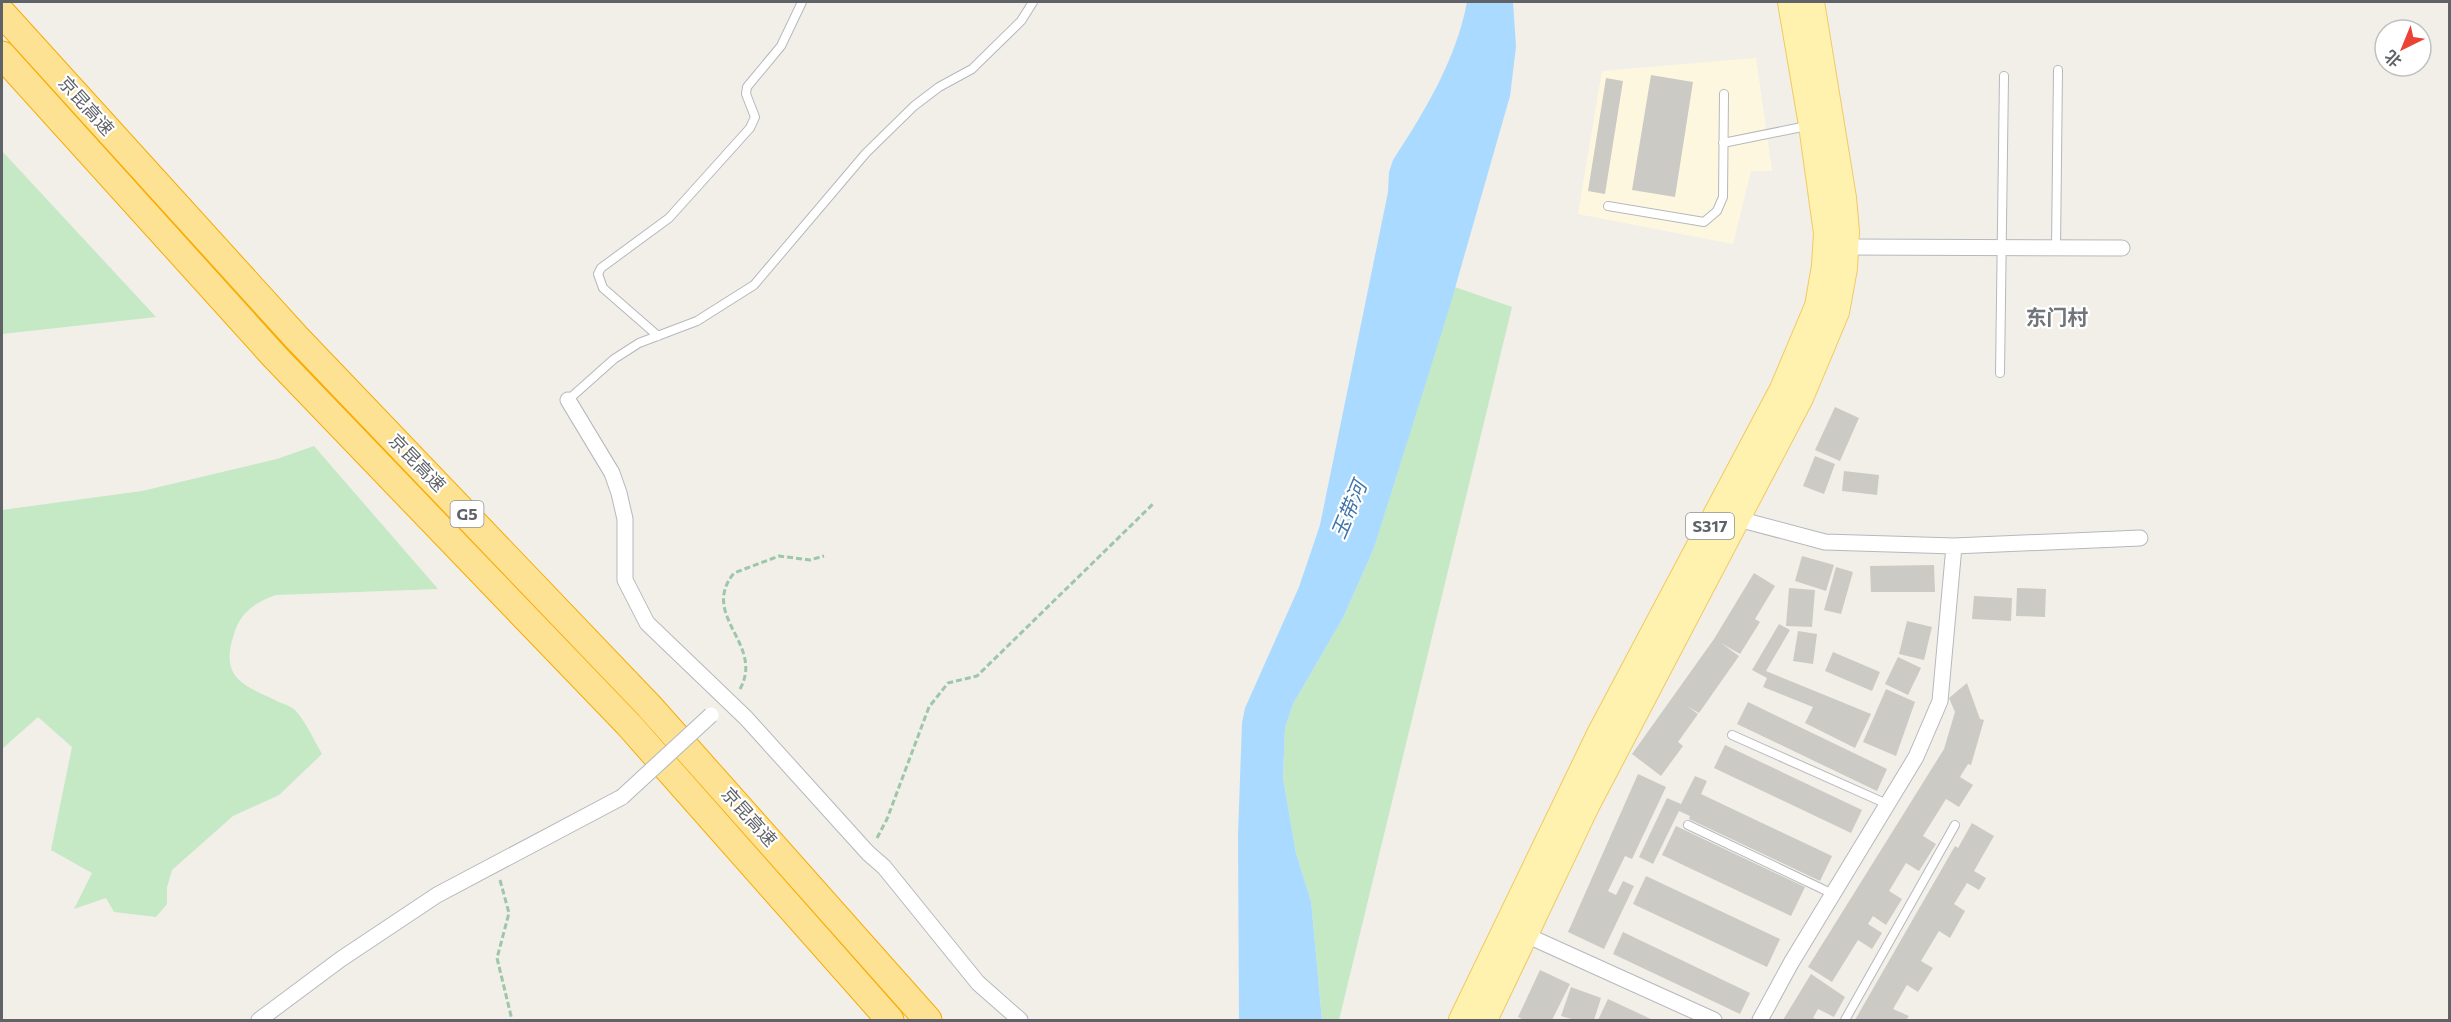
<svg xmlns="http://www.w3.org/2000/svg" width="2451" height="1022" font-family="Commissioner,'Noto Sans SC',sans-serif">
  <rect width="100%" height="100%" fill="#f1efe8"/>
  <path fill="#fef7e0" d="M1756 58 1772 171H1751L1733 244 1578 214 1602 71Z"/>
  <path fill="#c5e8c5" d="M2 151 156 317 2 334Z
    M1455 287 1512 307 1339 1020H1322L1311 901 1296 853 1283 778 1285 728 1293 704 1343 618 1374 548Z
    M314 446 438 589 276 595C255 602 240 613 234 634 219 679 244 685 279 702 284 704 292 707 295 710 306 722 314 740 322 754L279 795 233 816 172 870 167 887V904L156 917 114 912 106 898 74 909 92 873 51 850 72 747 38 717 2 749V510L142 491 277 459Z"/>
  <path fill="#aadaff" d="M1467 2H1513L1516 47 1510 96 1449 309 1374 548 1343 618 1293 704 1285 728 1283 778 1296 853 1311 901 1322 1020H1239L1238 835 1242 723 1245 708 1299 587 1320 525 1388 192 1389 172 1393 160C1425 111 1456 60 1467 2Z"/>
  <path fill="#cccac5" d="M1651 75 1693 82 1675 197 1632 190Z
    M1606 78 1623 81 1605 194 1588 191Z
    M1835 407 1859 418 1840 461 1815 450Z
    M1815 456 1835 464 1824 494 1803 486Z
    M1844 471 1879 475 1877 495 1842 491Z
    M1802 556 1834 565 1826 591 1795 581Z
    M1934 565 1935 592H1871L1870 566Z
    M1836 567 1853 572 1841 614 1824 610Z
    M1754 573 1775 586 1755 619 1760 622 1740 654 1721 643 1739 656 1699 713 1687 706 1698 714 1678 742 1683 746 1661 776 1632 754 1714 639Z
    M1789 588 1815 590 1812 627 1786 626Z
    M2017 588 2046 589 2045 617 2016 616Z
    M1974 596 2012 598 2011 621 1972 619Z
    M1907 621 1932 627 1924 660 1899 654Z
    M1779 624 1790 630 1766 671 1871 714 1855 748 1805 723 1813 707 1763 687 1767 678 1752 670Z
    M1798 631 1817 634 1813 664 1793 661Z
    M1833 652 1880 672 1872 691 1825 671Z
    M1898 657 1921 668 1908 695 1885 684Z
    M1967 683 1980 719 1984 720 1971 765 1968 764 1960 777 1973 785 1959 807 1946 799 1923 836 1936 844 1919 871 1906 863 1889 891 1902 899 1886 925 1873 916 1868 924 1882 933 1872 949 1858 940 1832 982 1808 967 1944 749 1955 712 1949 698Z
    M1886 689 1915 702 1896 756 1863 742Z
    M1748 702 1887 769 1877 791 1737 724Z
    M1725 745 1862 810 1851 833 1714 768Z
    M1638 774 1666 787 1632 859 1625 856 1608 891 1616 895 1623 881 1634 886 1604 949 1568 932Z
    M1695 776 1707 781 1701 794 1832 856 1820 881 1689 819 1690 816 1679 811 1653 864 1639 857 1667 798 1681 804Z
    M1972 823 1994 836 1974 871 1986 878 1979 890 1967 883 1954 904 1965 911 1950 938 1939 931 1921 961 1933 968 1918 992 1907 985 1893 1009 1909 1016 1906 1020H1855L1955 846 1958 848Z
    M1676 826 1805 887 1791 916 1662 855Z
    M1646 876 1780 939 1767 967 1633 904Z
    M1623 932 1750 993 1740 1014 1613 954Z
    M1540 970 1570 984 1552 1020H1524L1518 1017Z
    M1811 974 1845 997 1834 1017 1818 1009 1813 1018 1820 1020H1783Z
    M1571 987 1601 998 1594 1020H1575L1561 1016Z
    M1608 999 1653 1020H1598Z"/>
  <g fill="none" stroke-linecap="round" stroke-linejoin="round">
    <g stroke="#b5b8bc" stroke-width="10">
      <path id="service" d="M1723 143 1807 126
        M1608 206 1704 222 1717 211 1723 197 1724 94
        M2056 248 2058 70
        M658 336 603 288 598 274 601 268 669 218 750 128 755 117 746 94 747 87 781 46 802 2
        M2000 373 2004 76
        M568 400 614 359 639 343 697 321 754 285 866 153 914 106 939 87 972 69 1021 21 1033 2
        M1732 735 1887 804
        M1688 825 1833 894
        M1845 1020 1955 825"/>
    </g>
    <g stroke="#b5b8bc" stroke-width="17">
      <path id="minor" d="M1847 247 2122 248
        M568 400 612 473 619 493 625 519V580L647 623 746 718 868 853 884 867 978 983 1020 1020
        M1738 519 1825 542 1954 546 2140 538
        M1526 935 1714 1020
        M259 1020 341 959 437 895 622 797
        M1760 1020 1791 963 1916 757 1940 701 1954 546"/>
    </g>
    <g stroke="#f2c960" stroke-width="26">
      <path id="primary" d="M1461 1020 1600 732 1782 389 1817 306 1824 266 1826 233 1811 125 1790 2
        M1485 1020 1587 806 1801 398 1837 312 1845 268 1847 232 1844 198 1812 2"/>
    </g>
    <g stroke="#f9ab00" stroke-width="29">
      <path id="motorway" d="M2 13 296 337 649 706 928 1020
        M2 55 275 357 629 725 890 1020"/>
    </g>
    <path stroke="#9cc7a9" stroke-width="3" stroke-dasharray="6 3" stroke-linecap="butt" d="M740 689C765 644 699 616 734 573L779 556 810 560 824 556
      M877 838 887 819 929 707 948 683 977 676 1153 504
      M500 880 509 913 497 958 512 1020"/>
    <use href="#service" stroke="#fff" stroke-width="8"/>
    <use href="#minor" stroke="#fff" stroke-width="15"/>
    <use href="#primary" stroke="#fff2af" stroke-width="24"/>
    <use href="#motorway" stroke="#fde293" stroke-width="27"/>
    <g stroke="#b5b8bc" stroke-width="17" stroke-linecap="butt">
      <path id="minor-bridge" d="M622 797 711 715"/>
    </g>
    <use href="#minor-bridge" stroke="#fff" stroke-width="15"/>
  </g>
  <g text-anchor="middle" stroke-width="4.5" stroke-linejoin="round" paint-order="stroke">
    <g fill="#fff" stroke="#8f9295" stroke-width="1.5">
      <rect x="450.5" y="501" width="33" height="26" rx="4.5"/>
      <rect x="1686" y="513" width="48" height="26" rx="4.5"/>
    </g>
    <g font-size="16" font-weight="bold" fill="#5f6368">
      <text x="467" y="520">G5</text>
      <text x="1710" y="532">S317</text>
    </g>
    <g font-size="18" fill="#5f6368" stroke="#fff">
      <text transform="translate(86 106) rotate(48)" y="6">京昆高速</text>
      <text transform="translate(417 463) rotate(46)" y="6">京昆高速</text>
      <text transform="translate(749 817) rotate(48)" y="6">京昆高速</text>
    </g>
    <g font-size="20" font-style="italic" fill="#4174aa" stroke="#fff">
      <text transform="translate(1349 510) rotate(-67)" y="7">玉带河</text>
    </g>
    <g font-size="21" font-weight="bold" fill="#70757a" stroke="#fff">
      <text x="2057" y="325">东门村</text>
    </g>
  </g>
  <rect width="2451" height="1022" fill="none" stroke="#5f6368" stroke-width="6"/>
  <g transform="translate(2403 48) rotate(223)"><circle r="28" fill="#ffffff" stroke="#bfc1c3" stroke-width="1.5"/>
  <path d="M0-4.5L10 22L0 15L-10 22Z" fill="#ea4335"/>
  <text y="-9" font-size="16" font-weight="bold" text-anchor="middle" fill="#5f6368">北</text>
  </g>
</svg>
